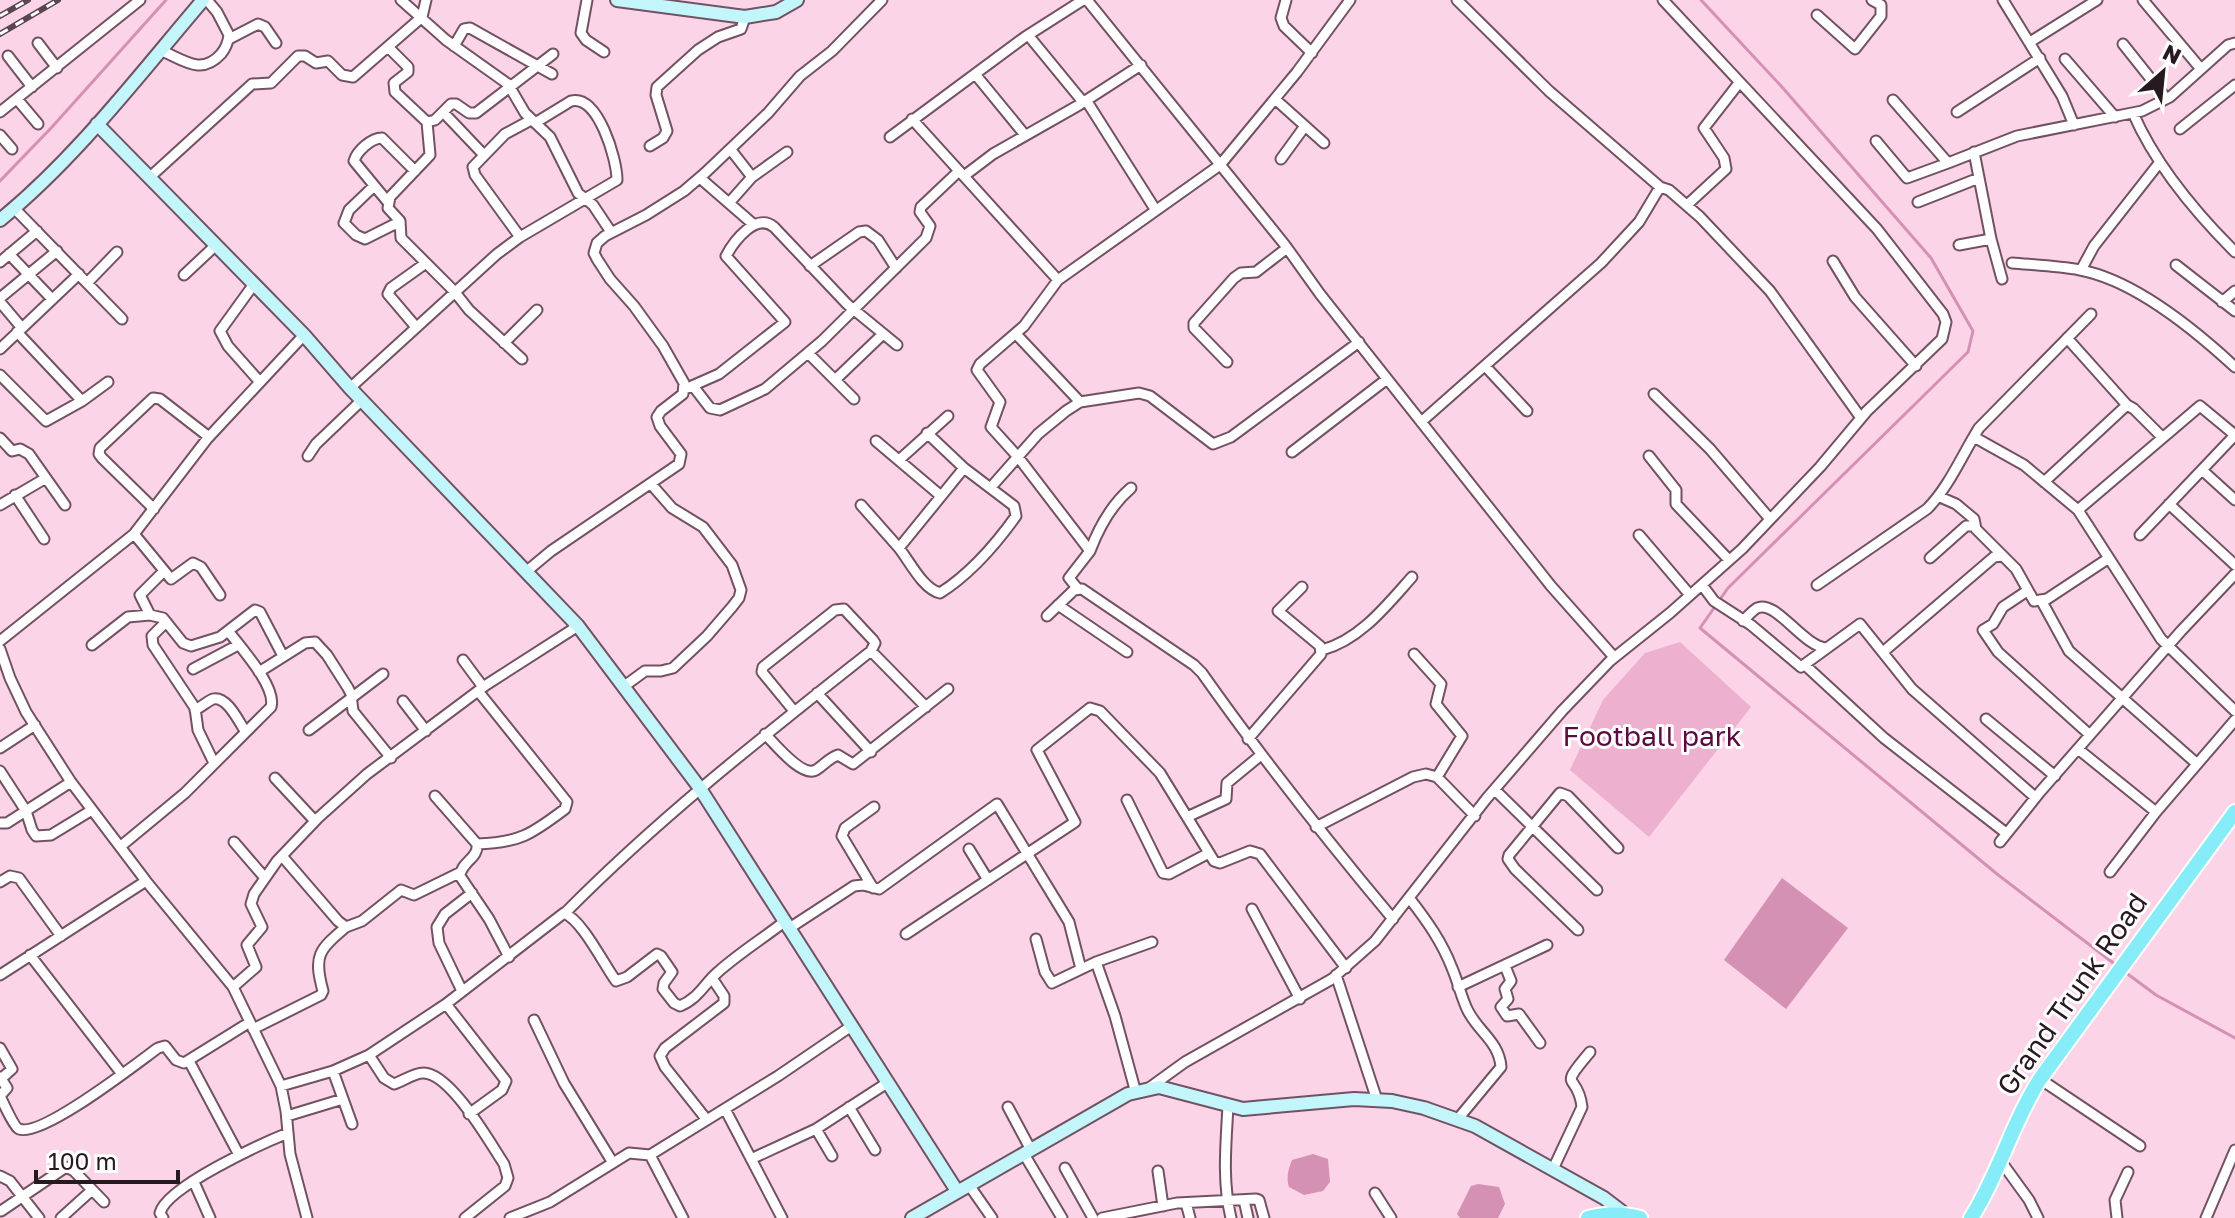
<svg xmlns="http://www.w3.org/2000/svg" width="2235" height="1218" font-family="'Golos Text',sans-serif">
  <rect width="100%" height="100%" fill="#fbd4e7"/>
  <path fill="#edb0cf" d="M1680 642 1751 707 1649 837 1570 770 1603 700 1645 653Z"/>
  <path fill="#d491b4" d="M1782 878 1848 928 1786 1009 1724 960Z
    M1313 1154 1328 1159 1330 1182 1323 1191 1304 1195 1289 1187C1286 1177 1288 1170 1292 1160Z
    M1478 1184 1499 1187 1505 1204 1498 1218H1460L1457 1214 1471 1186Z"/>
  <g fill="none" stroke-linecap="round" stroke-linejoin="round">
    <path stroke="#d491b4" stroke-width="3" d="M1701 0 1782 87 1931 258 1973 331 1968 352 1728 588 1700 628 1997 874 2116 965
      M0 181 52 127 166 0
      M2125 972 2156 995 2235 1038"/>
    <g stroke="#725262" stroke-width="13">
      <path id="street" d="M401 0 446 40 508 84 525 113 550 137 578 193 593 205 611 232
        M587 0 581 33 586 40 604 52
        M1087 0 1285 245 1320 294 1551 586 1614 657
        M1286 0 1281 18 1284 26 1312 53
        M2003 0 2062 96 2074 125
        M2143 0 2201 69
        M1817 15 1855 49 1881 16V5L1872 0
        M1028 35 1083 102
        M229 39 258 24 265 27 276 43
        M2030 42 2097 0
        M38 43 57 68
        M2123 44 2166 98
        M454 46 464 29 470 28 552 74
        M388 47 408 67V72L394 83 395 92 427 122 435 120 451 104H456L469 113H476L553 54
        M160 50C184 60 201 76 221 54 226 48 228 43 229 35L217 12 207 0
        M8 56 32 87
        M2065 59 2115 117
        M975 74 1025 135
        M17 99 38 124
        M1275 99 1324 143
        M1086 100 1155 209
        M1893 100 1948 163 2017 136 2142 111 2170 97 2228 45 2235 43
        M0 112 140 0
        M443 112 483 154
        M1957 112 2040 58
        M2133 113C2156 166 2195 212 2235 252
        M912 119 1058 280 1024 326 980 364 977 370 1000 402 991 427 1018 457 1090 551 1069 578 1078 589
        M427 122 430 155 390 197 388 208 400 221 401 238 454 291 469 310 522 359
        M2180 129 2235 85
        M0 135 12 149
        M890 137 1025 37 1083 0
        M1876 141 1907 178 1948 163
        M650 146 663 138 667 131 656 95 657 87 698 50 718 37 741 29 745 17
        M731 150 752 177
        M1974 152 1991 239 2002 279
        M1281 159 1305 126
        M964 176 993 154 1079 105 1141 65
        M150 177 252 84 271 83 298 56H305L316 63 328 61 342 75 353 77 422 17 426 0
        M700 178 753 224
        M374 186 349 210 344 223 356 235 365 239 393 225 400 224
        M1660 187 1669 190 1700 217 1770 291 1861 418
        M387 201 354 161C357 151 371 138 382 138L415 171
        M1918 202 1979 178
        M729 203 752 177 787 152
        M1687 205 1726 169 1724 158 1704 128 1739 83
        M14 208 122 319
        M520 237 475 175 473 167 505 134 531 120
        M1959 245 1991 239
        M9 254 52 299
        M1833 261 1855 297 1916 366
        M0 262 37 231
        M2012 263C2035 265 2058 266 2080 270 2134 280 2195 330 2235 367
        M2176 265 2235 311
        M810 266 859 232 866 231 878 240 896 268
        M2081 270 2094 246 2160 162
        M184 275 216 245
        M1058 280 1220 165 1297 72 1350 0
        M87 283 117 252
        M254 284 220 331 228 346 259 381
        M0 298 57 251
        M0 302 22 328
        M2222 302 2235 291
        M416 327 388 294 391 288 426 263
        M17 332 82 401
        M1016 334 1080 402
        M2067 338 2127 405 2134 409 2162 437
        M504 343 537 310
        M0 349 79 274
        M808 353 854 399
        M1227 362 1194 328V323L1234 278 1241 273 1256 272 1287 248
        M1485 366 1527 411
        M0 375 46 421 82 401 108 382
        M836 379 883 334
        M693 386 710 408 720 410 765 389 822 341 926 238 930 226 920 212 921 207 959 171
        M350 388 497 254 520 237 617 180C617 159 598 94 571 101L535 123
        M685 389 719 374 785 322 726 256C734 241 756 212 774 227L847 304 897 345
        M1654 394 1710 449 1770 519
        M1421 422 1601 263 1639 222 1660 187 1549 91 1457 0
        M927 433 964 468
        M1974 437 2024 465 2078 510 2161 639 2235 711
        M0 438 12 451 20 449 29 454 65 505
        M876 441 941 496
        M1292 452 1387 379
        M308 456 316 444 362 400
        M1649 456 1676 490V504L1729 560
        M899 460 948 416
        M2202 470 2235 500
        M2044 482 2127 405
        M992 486 1038 434 1066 411 1080 402 1139 393 1150 396 1213 444 1231 437 1359 342
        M15 495 44 539
        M1940 497 1956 504 1974 519 1976 529 2016 569 2034 601 2047 599 2109 558
        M2169 504 2235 565
        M0 505 46 478
        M861 505 899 548 964 468 1014 506 1016 516C996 544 970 574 940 593 923 589 910 562 899 548
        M154 509 102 458 99 454 100 448 153 398 160 399 209 437
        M2078 510 2200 406 2235 435 2140 535
        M134 534 171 579 193 563 201 567 220 595
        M1639 535 1690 595
        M1090 551C1099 527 1111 505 1131 488
        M1930 558 1966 526H1975
        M527 571 551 551 679 464 681 454 660 426 657 417 661 411 683 394 684 383 663 346 634 306 610 279 597 259 594 253 597 243 605 236 646 215 684 191 705 173 768 113 800 76 832 51 882 0
        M1702 585 1714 601 1751 625 1801 667 1860 624 1912 689 2035 797
        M1817 585 1927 509C1949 487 1962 455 1979 428L2091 314
        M2027 591 2003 607 1993 624 1983 630 1998 652 2090 735
        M2041 600 2069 651 2196 763
        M1058 605 1127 652
        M150 615 140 595 164 571
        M1047 616 1074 590 1082 589 1194 665 1202 673C1262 758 1326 839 1393 919
        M1743 621C1747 617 1752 611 1757 608 1776 599 1803 647 1827 648
        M166 622 152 636 153 645 195 708 198 730 214 763
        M0 641 134 534 207 439 304 335
        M92 645 128 617 150 615 163 618 183 643 191 646 220 637 255 610 260 612 283 656
        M0 649 10 678 26 712 71 782 146 881 233 987 281 1086 286 1111 290 1154 307 1218
        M1322 650C1360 640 1387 605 1412 577
        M871 651 926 707
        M1883 652 1994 557 2003 556
        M1414 654 1441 684 1436 704 1462 736 1437 777 1475 816
        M463 660 483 687
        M1806 666 1884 738 2006 833
        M193 669 238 645
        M259 672 305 643 315 642 327 655 348 688 351 694 353 711 391 758
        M623 687 645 671H661L673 668 707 636 732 607 739 598 741 590 732 565 703 527 672 508 651 484
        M817 693 871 752
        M403 701 426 731
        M195 710C201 707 208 701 213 699 228 696 239 723 246 732
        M1986 719 2055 776
        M309 730 383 674
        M765 734C775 744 802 778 816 770 824 765 829 758 838 755L853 764 948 689
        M1248 739 1321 654 1320 646 1278 611 1302 587
        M0 748 35 725
        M2078 749 2156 812
        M0 771 26 811 32 830 36 836 51 835 92 810
        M275 778 315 821
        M1495 790 1597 890
        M435 796 477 844C479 858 461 862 460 876L489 919 509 957
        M1127 800 1163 873 1169 874 1209 853
        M1187 817 1226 799 1227 783 1261 755
        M0 823H7L71 782
        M1316 827 1413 777 1426 774 1437 777
        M234 842 265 878
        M2000 842 2040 792 2181 631 2235 574
        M477 844C519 843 532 834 565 809L567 802 478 691
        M121 846 185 793 271 707C277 687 241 648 229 632
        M969 849 988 880
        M282 856 338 921 346 927 362 921 401 890 414 895 461 872
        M2110 872 2156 812 2235 720
        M0 882 10 876 19 878 61 936
        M873 888 842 836 845 828 874 807
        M1410 899C1427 921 1442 942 1452 968 1458 982 1461 996 1467 1009 1477 1031 1499 1041 1501 1067L1457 1120
        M1252 909 1300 999
        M566 912C661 816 765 735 871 651L875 643 873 640 844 609 835 610 763 667 762 672 794 711
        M788 929 854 886 863 885 879 889 997 804 1069 922 1081 969
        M1578 930 1515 869 1508 859 1509 855 1560 793 1568 796 1618 848
        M906 934 1075 822 1037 750 1090 708 1100 711 1160 773 1214 861 1220 863 1250 851 1260 854 1346 968
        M1036 939 1045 972 1052 983 1096 962 1152 942
        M30 955 122 1074
        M1096 962 1115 1016 1136 1093
        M1505 966 1511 981 1505 989 1508 999 1501 1007 1507 1016 1519 1014 1540 1043
        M0 975 146 881
        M1336 975 1377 1100
        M233 987 256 967 247 945 262 927 251 904 254 894 277 861 318 818 367 774 486 685 578 626
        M1458 987 1547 945
        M462 991 439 943 437 927 445 914 472 893
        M446 1004 506 1081 502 1090 469 1114
        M534 1020 564 1083 613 1163
        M253 1029 321 995 323 991C313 955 319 950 346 927
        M0 1048 12 1069 1 1079
        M369 1055 384 1078 394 1084C403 1081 414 1073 423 1073 450 1072 490 1143 504 1164L508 1178 505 1186 465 1218
        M189 1061 239 1155
        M333 1071 352 1124
        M0 1077 7 1088 0 1096C3 1102 14 1127 19 1129 42 1138 137 1063 158 1048L165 1046 176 1060 184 1063 250 1022
        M2040 1079 2140 1146
        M281 1086 333 1071 369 1055 446 1004 564 913C582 920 603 963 616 981L627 977 657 954 661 956 672 972 664 983 663 989 674 1003 680 1006C698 999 704 984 718 972 738 954 762 939 784 922
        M1149 1088 1185 1062 1332 979 1375 941 1487 798 1562 711 1610 661 1670 613 1742 549 1820 467 1867 411 1942 339 1946 322 1943 314 1877 229 1663 0
        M1228 1106C1226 1143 1222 1181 1231 1218
        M849 1107 875 1150
        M1008 1107 1031 1150
        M725 1109 782 1218
        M287 1116 343 1099
        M707 1120 665 1067 660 1056 665 1048 724 1003V996L712 978
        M816 1129 832 1156
        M1024 1154 1062 1218
        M650 1155 683 1218
        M751 1159 816 1129 887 1083
        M2000 1160 2029 1200 2038 1218
        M1065 1168 1093 1218
        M1553 1169 1582 1107C1578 1071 1556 1092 1590 1052
        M1158 1171 1163 1206
        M0 1176 10 1181 39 1218
        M194 1182 210 1218
        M969 1185 992 1218
        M1375 1193 1391 1218
        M1244 1200 1248 1218
        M1186 1203 1190 1218
        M1 1211 66 1167 74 1171 104 1202
        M61 1218 92 1190
        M163 1218 160 1213C166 1187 263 1143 288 1133
        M510 1218 550 1202 629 1153 650 1155 778 1076 850 1027
        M1102 1218 1177 1203 1256 1199 1259 1200 1264 1218
        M2117 1218 2115 1200 2128 1172
        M2206 1218 2235 1150"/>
    </g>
    <g stroke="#725262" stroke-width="16">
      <path id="secondary" d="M617 0 745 17 776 12 797 0
        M97 124 304 335 350 388 578 626 699 787 957 1191
        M0 220C77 157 139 75 203 0
        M912 1218 1128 1094 1159 1087 1243 1109 1354 1099 1392 1101 1424 1108 1475 1126 1604 1198 1625 1214"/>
    </g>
    <g stroke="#fff" stroke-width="18">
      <path id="primary" d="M1588 1218C1607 1213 1622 1213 1640 1218
        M1971 1218C1999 1174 2012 1123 2040 1079L2235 812"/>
    </g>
    <use href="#street" stroke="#fff" stroke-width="9"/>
    <use href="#secondary" stroke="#c2f6fb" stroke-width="12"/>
    <use href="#primary" stroke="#85ecf8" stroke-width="14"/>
    <g stroke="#5a4650" stroke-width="6">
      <path id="rail" d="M0 16 28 0
        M0 34 58 0"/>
    </g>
    <use href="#rail" stroke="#fff" stroke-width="3" stroke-dasharray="9" stroke-linecap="butt"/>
  </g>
  <g text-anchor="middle" stroke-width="6" stroke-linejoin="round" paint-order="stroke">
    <g font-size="28" fill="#5b0b3f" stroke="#fff">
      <text x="1652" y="746">Football park</text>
    </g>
    <g font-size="28" fill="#271920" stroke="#fff">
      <text transform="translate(2072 994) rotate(-55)" y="10">Grand Trunk Road</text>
    </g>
  </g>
  <g transform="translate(2163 72) rotate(27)" stroke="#ffffff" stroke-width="6" paint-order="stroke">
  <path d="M0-6L14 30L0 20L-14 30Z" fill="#271920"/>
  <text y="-12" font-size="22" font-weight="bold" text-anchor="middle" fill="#271920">N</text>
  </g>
  <path d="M36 1170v12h142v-12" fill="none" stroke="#271920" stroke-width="4"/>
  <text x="48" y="1170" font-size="24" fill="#271920" stroke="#ffffff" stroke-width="6" paint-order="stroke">100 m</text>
</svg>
